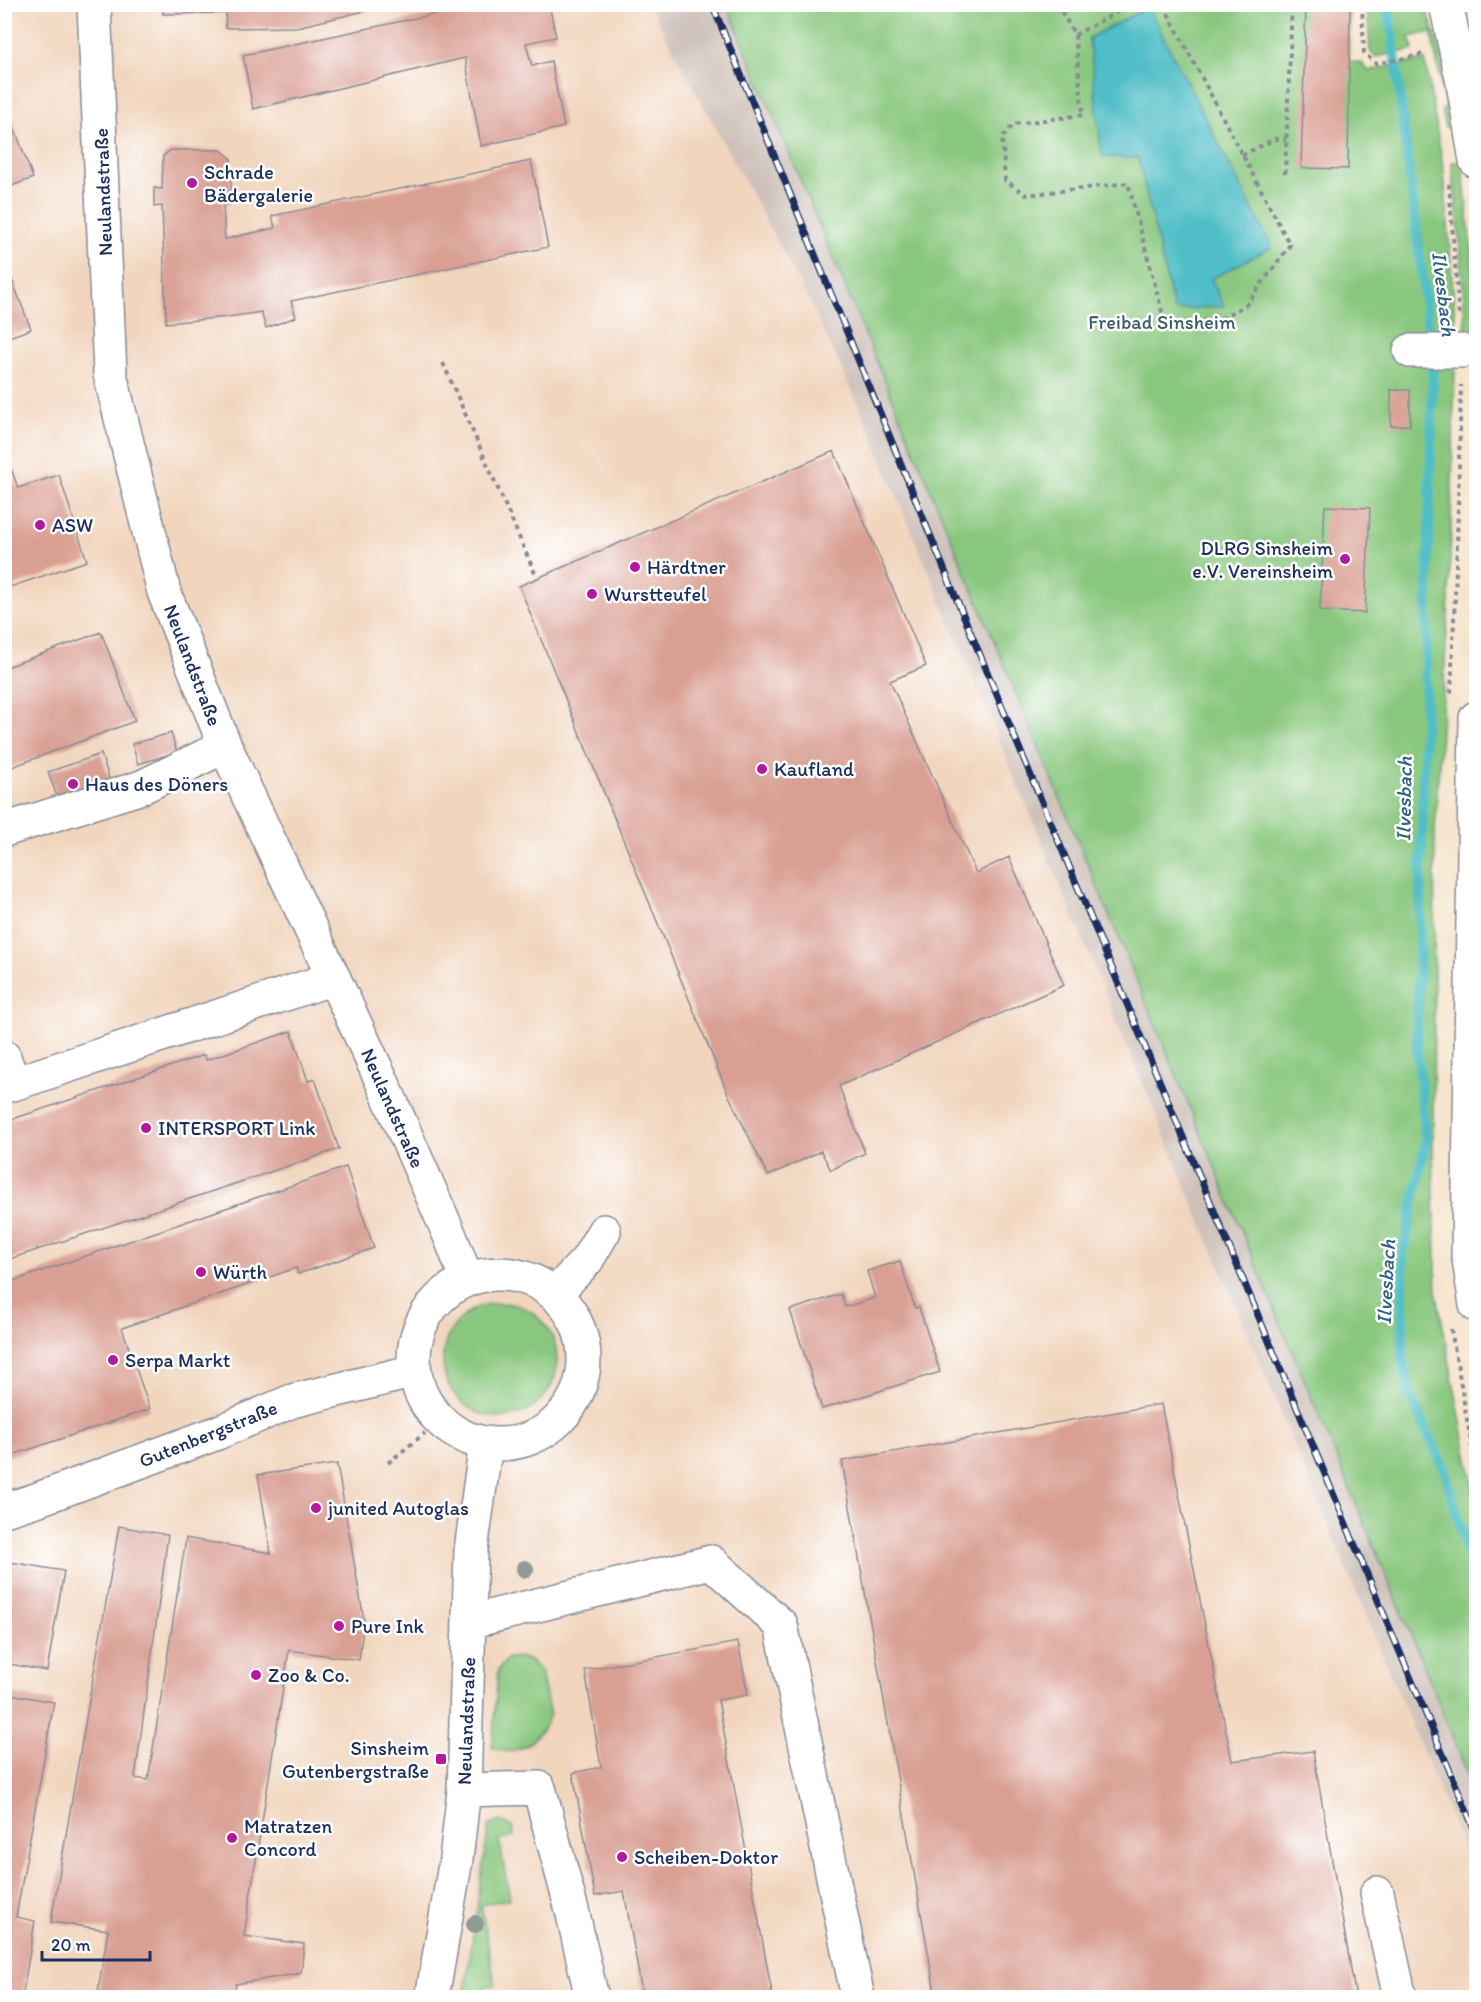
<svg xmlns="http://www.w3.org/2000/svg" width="1481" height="2002" font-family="Itim,sans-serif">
  <rect width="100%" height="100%" fill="#fff"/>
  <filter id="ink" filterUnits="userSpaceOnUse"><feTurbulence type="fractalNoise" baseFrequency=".0167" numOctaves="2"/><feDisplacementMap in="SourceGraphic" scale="12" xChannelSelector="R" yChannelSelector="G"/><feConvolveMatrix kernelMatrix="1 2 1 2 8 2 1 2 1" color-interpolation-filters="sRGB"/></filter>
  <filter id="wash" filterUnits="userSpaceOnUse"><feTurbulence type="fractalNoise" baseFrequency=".008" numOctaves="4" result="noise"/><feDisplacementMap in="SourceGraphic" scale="24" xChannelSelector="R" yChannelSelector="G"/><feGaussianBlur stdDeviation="1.35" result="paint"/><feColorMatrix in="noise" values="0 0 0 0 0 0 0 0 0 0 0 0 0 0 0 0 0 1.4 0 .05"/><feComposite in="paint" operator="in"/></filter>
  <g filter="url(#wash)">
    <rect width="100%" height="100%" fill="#f6e5ce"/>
    <path fill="#f1d5bd" d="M5 5H649L809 301 860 408 1476 1879V1997L5 1998Z"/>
    <path fill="#cec1ba" d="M649 5H727L989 632 1476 1790V1879L860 408 809 301Z"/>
    <path fill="#89c77e" stroke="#527b6e" stroke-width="1.5" d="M727 5H1350L1349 61 1362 63 1368 71 1425 60 1444 172 1456 330 1449 598 1435 831 1433 1153 1437 1295 1476 1502V1795L1412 1637Z
      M1367 5H1425L1442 54 1456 126 1445 127 1442 110 1446 108 1431 32 1410 37 1413 50 1375 57 1370 51Z
      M1452 162H1462L1472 253 1475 334H1466L1460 244Z
      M443 1360a57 57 0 1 1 114 0a57 57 0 1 1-114 0Z
      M519 1657 531 1661 541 1672 550 1715 543 1729 528 1745 509 1752 492 1748 498 1670 508 1658Z
      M500 1821 512 1826 514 1836 499 1840 510 1899 481 1905 495 1985 484 1987 485 1997H464L489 1825Z"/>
    <path fill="#50bec7" stroke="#367692" stroke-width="1.5" d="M1148 7 1272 247 1211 279 1224 306 1174 310 1138 158 1102 157 1089 38Z"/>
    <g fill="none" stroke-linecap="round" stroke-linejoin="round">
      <path stroke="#50bec7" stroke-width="10" d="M1386 4 1392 30 1433 366 1417 1051 1426 1141 1403 1254V1360L1409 1393 1444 1468 1476 1582"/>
    </g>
    <g id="blocks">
      <path fill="#d99f93" d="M162 4H391V5L297 27 225 28 226 13 163 14Z
        M438 4H549L556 37 526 43 532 66 551 61 564 127 481 146 465 58 253 109 243 55 440 13Z
        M1306 5H1350L1348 169 1301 168Z
        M7 108 33 178 4 189V109Z
        M171 150H221L231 158V204H223L225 239 275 228 272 216 531 161 548 247 291 301 296 317 266 328 261 312 228 317 166 323 162 206 154 207V188L162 189 163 156Z
        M4 259 31 329 4 339Z
        M1391 390H1410V425L1391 426Z
        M4 449 18 488 59 475 87 561 4 589Z
        M834 451 926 666 890 681 976 873 1009 857 1064 985 839 1086 865 1153 831 1170 821 1151 768 1176 728 1094 519 586Z
        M1325 506 1370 508 1365 613 1320 611Z
        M101 632 135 721 4 770V668Z
        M171 733 177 752 138 764 132 744Z
        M101 754 110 781 58 799 48 772Z
        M291 1031 308 1081 315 1079 339 1149 4 1261V1122L204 1055 206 1060Z
        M346 1167 374 1248 298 1274 296 1268 122 1328 150 1409 4 1458V1284Z
        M900 1261 915 1308 919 1307 940 1372 822 1409 790 1310 841 1294 845 1307 875 1298 867 1271Z
        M1161 1404 1232 1761 1313 1751 1356 1998H936L842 1461Z
        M337 1464 364 1620 359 1660 289 1650 244 1936 304 1944 301 1973 236 1984 234 1998H139V1995L97 1998 108 1930 51 1922 119 1526 168 1535 135 1778 148 1780 186 1538 271 1553 258 1475Z
        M4 1561 64 1571 47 1671 4 1663Z
        M738 1642 748 1695 718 1700 773 1998H643L624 1891 595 1896 573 1773 601 1767 585 1670Z
        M4 1693 54 1702 16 1917 35 1921 22 1998H4Z"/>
    </g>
  </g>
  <g filter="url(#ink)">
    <use href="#blocks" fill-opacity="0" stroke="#888a96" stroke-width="1.5"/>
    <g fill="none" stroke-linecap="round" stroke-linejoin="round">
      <g stroke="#888a96" stroke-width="36">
        <path id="minor" d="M94 4 110 374 164 592 225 746 381 1079 450 1236 467 1280
          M1446 4 1463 83 1476 161
          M1410 351H1462
          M1476 718 1468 1253 1476 1305
          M4 830 142 787 225 746
          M4 1057 13 1084 4 1086
          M13 1084 334 978
          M414 1359a85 85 0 1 1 170 0a85 85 0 1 1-170 0Z
          M555 1294 587 1260 604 1231
          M4 1510 36 1500 217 1433 292 1401 415 1371
          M469 1622 711 1562 781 1625 858 1998
          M464 1790 539 1788 572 1910 592 1998
          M1377 1893 1400 1998
          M432 1998 456 1859 464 1790 471 1550 486 1443"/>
      </g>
      <path stroke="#888a96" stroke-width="4" stroke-dasharray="4.5 4.5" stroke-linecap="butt" d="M1057 4 1075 35 1083 115 1014 124 1002 138 1005 180 1026 195 1128 183 1165 323 1220 319 1247 304 1290 245 1163 4
        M1362 4 1364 53 1376 64 1423 54
        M1075 35 1132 4
        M1242 155 1275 139 1286 140
        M1285 174 1292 4
        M1449 184 1459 317
        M443 363 537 578
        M1451 693 1457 545 1461 385
        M1451 1329 1476 1470
        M388 1463 425 1433"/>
      <use href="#minor" stroke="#fff" stroke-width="33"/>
      <g stroke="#1b2f5e" stroke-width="7">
        <path id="rail" d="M712 4 954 593 1476 1833"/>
      </g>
      <use href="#rail" stroke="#fff" stroke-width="4.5" stroke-dasharray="14" stroke-linecap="butt"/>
    </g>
    <g fill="#909a96">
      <circle cx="525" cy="1569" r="9"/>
      <circle cx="475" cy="1924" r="9"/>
    </g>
  </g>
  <g fill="#b5179e" stroke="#fff" stroke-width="2">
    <circle cx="192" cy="183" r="6"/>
    <circle cx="40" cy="525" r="6"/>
    <circle cx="1345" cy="559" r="6"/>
    <circle cx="635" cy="567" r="6"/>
    <circle cx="592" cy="594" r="6"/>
    <circle cx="762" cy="769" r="6"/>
    <circle cx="73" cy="784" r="6"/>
    <circle cx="146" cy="1128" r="6"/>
    <circle cx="201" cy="1272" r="6"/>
    <circle cx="113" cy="1360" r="6"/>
    <circle cx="316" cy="1508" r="6"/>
    <circle cx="339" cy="1626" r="6"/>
    <circle cx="256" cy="1675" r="6"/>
    <rect x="435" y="1753" width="12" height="12" rx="3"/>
    <circle cx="232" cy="1838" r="6"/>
    <circle cx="622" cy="1857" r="6"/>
  </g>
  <g text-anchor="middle" stroke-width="5" stroke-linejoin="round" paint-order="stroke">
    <g font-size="20" fill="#1b2f5e" stroke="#fff" text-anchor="start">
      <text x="204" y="179">Schrade<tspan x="204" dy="23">Bädergalerie</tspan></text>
      <text x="52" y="532">ASW</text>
      <text x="1333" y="555" text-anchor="end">DLRG Sinsheim<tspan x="1333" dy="23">e.V. Vereinsheim</tspan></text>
      <text x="647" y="574">Härdtner</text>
      <text x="604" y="601">Wurstteufel</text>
      <text x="774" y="776">Kaufland</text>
      <text x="85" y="791">Haus des Döners</text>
      <text x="158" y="1135">INTERSPORT Link</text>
      <text x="213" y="1279">Würth</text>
      <text x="125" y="1367">Serpa Markt</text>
      <text x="328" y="1515">junited Autoglas</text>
      <text x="351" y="1633">Pure Ink</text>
      <text x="268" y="1682">Zoo &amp; Co.</text>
      <text x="429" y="1755" text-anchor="end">Sinsheim<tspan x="429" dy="23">Gutenbergstraße</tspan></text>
      <text x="244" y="1833">Matratzen<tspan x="244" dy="23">Concord</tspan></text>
      <text x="634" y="1864">Scheiben-Doktor</text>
    </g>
    <g font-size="20" fill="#1b2f5e" stroke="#fff">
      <text transform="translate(103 192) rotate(-92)" y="7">Neulandstraße</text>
      <text transform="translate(193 665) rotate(69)" y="7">Neulandstraße</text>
      <text transform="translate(393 1108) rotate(66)" y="7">Neulandstraße</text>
      <text transform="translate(208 1434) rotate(-22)" y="7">Gutenbergstraße</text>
      <text transform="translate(466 1721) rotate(-88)" y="7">Neulandstraße</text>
    </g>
    <g font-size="20" fill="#3c5d68" stroke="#fff">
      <text x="1162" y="329">Freibad Sinsheim</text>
    </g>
    <g font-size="21" font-style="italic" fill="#2e6183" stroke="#fff">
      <text transform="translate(1444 294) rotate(83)" y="7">Ilvesbach</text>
      <text transform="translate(1404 799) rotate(-89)" y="7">Ilvesbach</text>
      <text transform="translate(1386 1282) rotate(-87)" y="7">Ilvesbach</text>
    </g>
  </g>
  <rect width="1481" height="2002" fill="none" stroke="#fff" stroke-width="24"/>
  <path d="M42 1951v9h108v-9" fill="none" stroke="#1b2f5e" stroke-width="3"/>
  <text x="51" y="1951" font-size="18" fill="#1b2f5e" stroke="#ffffff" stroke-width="4.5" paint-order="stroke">20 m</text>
</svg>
